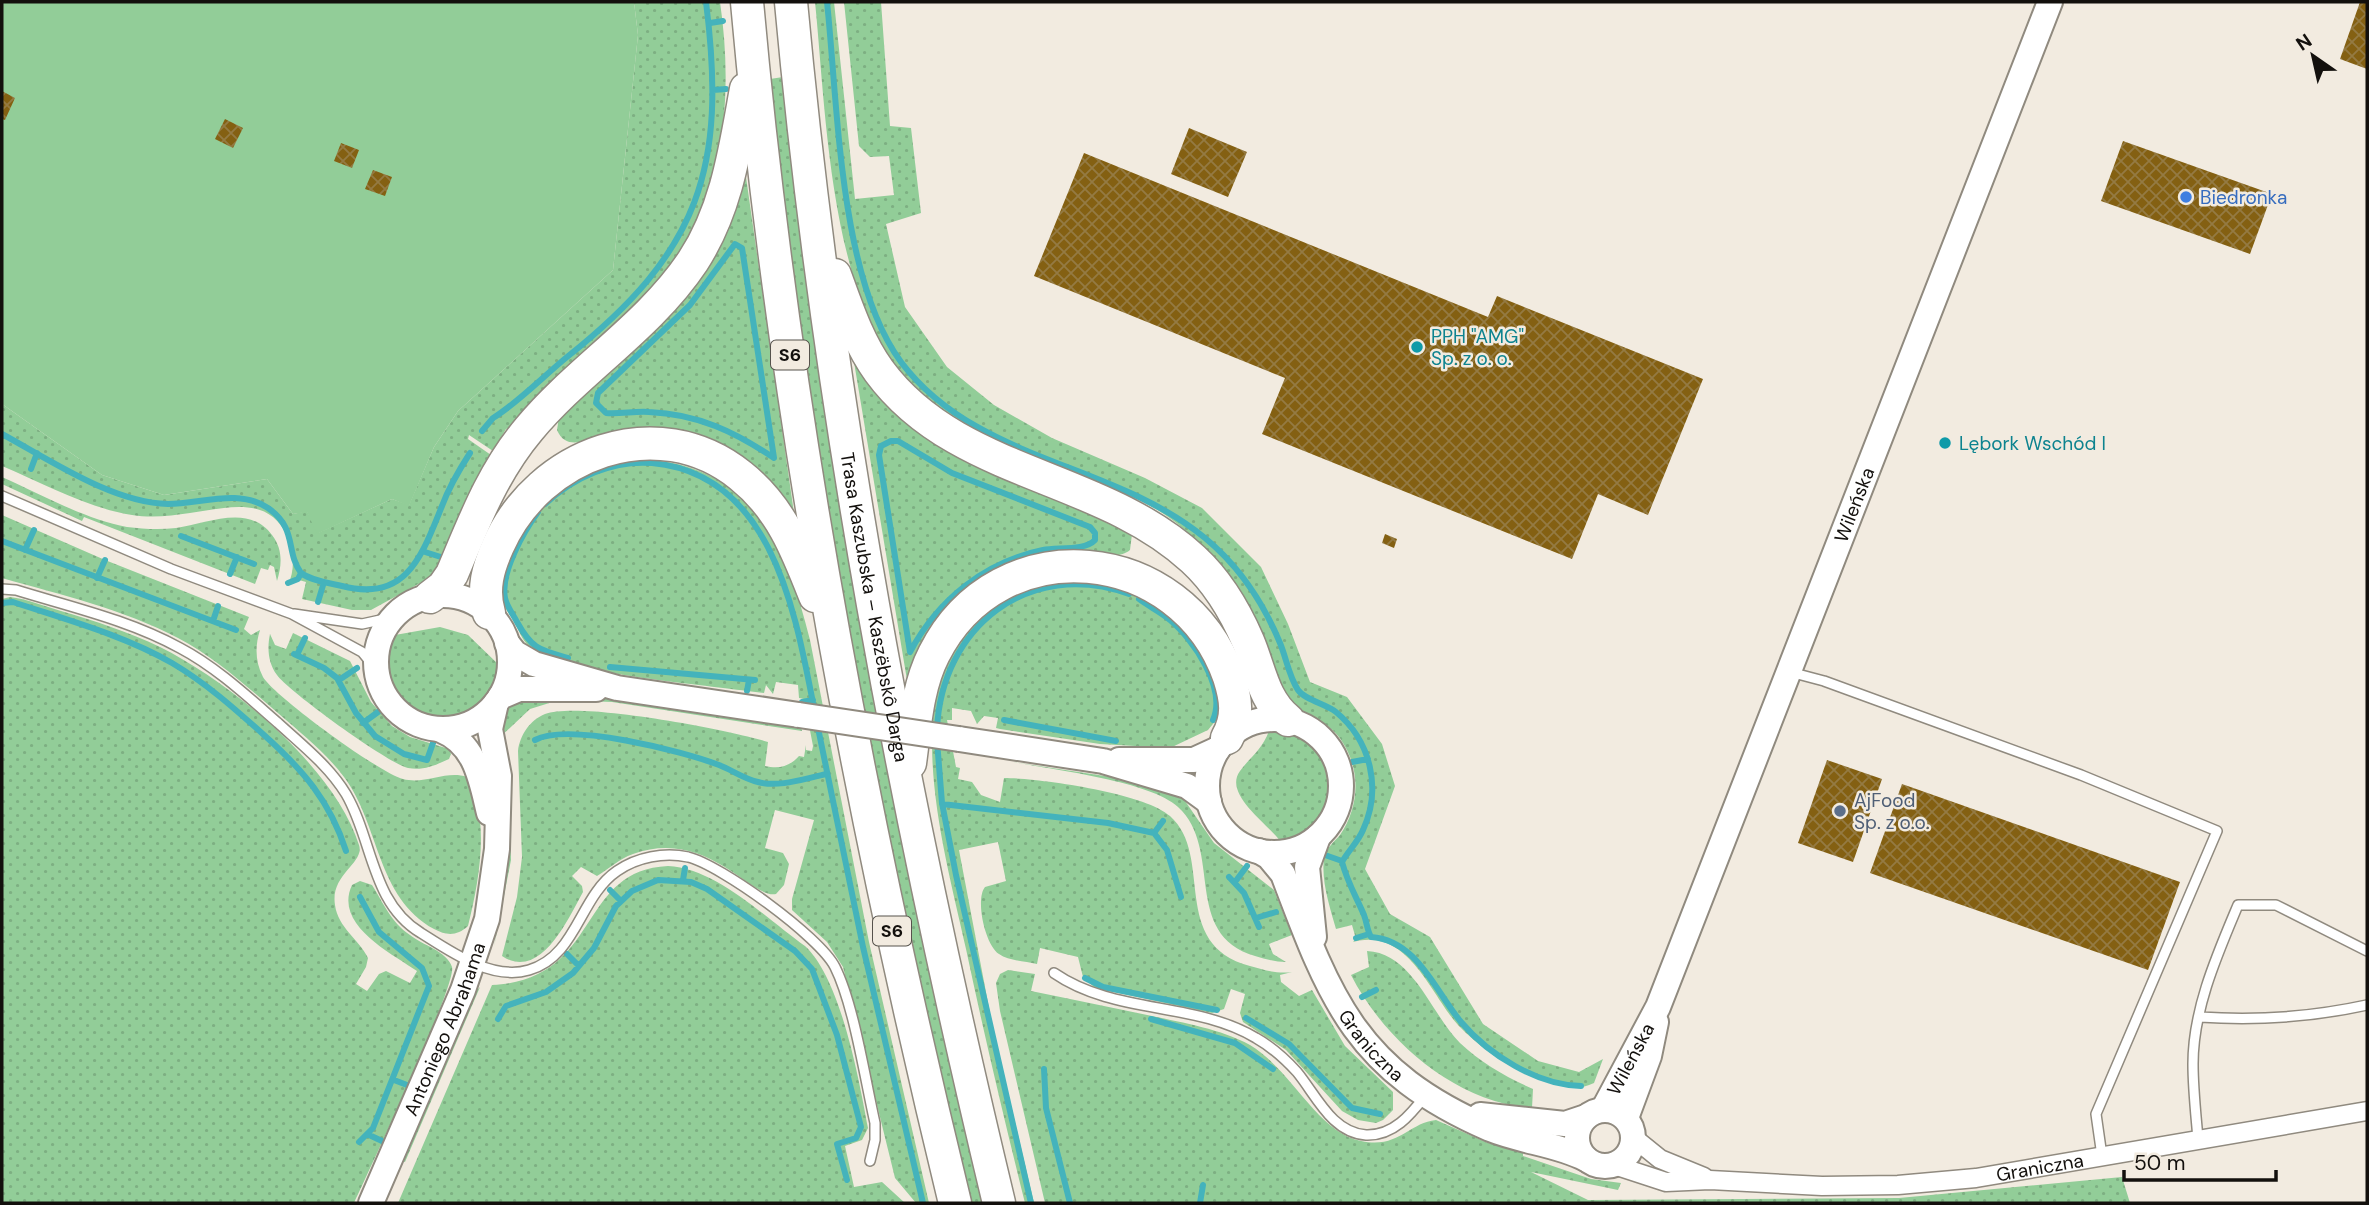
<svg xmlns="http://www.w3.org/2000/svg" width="2369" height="1205" font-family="'DM Sans',sans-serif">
  <defs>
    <pattern id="grass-dots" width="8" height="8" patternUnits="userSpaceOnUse" patternTransform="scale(1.75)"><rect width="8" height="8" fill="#92cd98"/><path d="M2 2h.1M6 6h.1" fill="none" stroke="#7daf82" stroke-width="1.8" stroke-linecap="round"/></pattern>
    <pattern id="building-cross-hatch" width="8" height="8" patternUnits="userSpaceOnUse" patternTransform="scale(1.75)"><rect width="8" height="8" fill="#846012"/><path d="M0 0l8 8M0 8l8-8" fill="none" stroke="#947a43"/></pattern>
  </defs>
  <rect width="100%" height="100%" fill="#f2ebe0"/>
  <path fill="url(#grass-dots)" d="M634 2H720C733 91 726 188 673 264 647 301 609 332 576 364 562 377 521 424 506 429L493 451 469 435 468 439 491 455 469 493 444 559 433 576 371 610H352L302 599 306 582 299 580 288 585C295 570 294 553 288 538 269 494 226 508 190 513 171 516 151 518 132 515 87 508 43 483 2 466V404L102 475 164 495 267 479 293 514 307 511 318 533 392 499 409 505 434 447 458 411 613 270 638 35Z
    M815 2H834L855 199 894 195 889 156 870 157 859 146 844 2H881L890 126 911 128 921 213 886 224 905 307 947 367 994 405 1052 438 1145 478 1202 508 1261 567 1288 624 1310 682 1347 697 1382 744 1395 786 1365 869 1390 914 1430 937 1483 1024 1538 1061 1579 1072 1603 1059 1594 1083C1578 1091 1564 1087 1548 1082 1514 1071 1483 1051 1458 1025 1429 992 1408 927 1353 942L1356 939 1352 925 1336 929C1330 908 1321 881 1324 859 1325 849 1334 842 1340 835 1357 810 1361 778 1347 750 1330 715 1303 719 1286 697 1261 664 1239 615 1218 578 1211 567 1206 552 1197 542 1155 495 1084 480 1029 456 992 440 956 425 925 399 829 320 827 118 815 2Z
    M783 77C826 456 893 832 984 1203H971C878 834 812 457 770 79Z
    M745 170 794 513 775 488 598 437C582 442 565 449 557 430L559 417Z
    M853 356C882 391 907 425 946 449L1081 505 1132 534 1130 550C1117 561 1094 552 1078 551 1017 551 949 589 922 645 916 658 913 672 908 686Z
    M643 459C753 466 786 545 810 640L869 942 929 1203H916L895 1178 843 967 827 942 792 910V899L814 820 775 810 765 848 783 853 789 864 784 885 776 894C752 900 707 827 633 854 619 859 609 869 597 876L581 867 572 876 582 886 583 892C569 917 541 982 502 956L517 897 522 857 518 751C520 735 530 720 545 714 580 701 730 730 768 742L765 766C779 769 789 767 799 756L804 757 806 745V750L812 751 813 746 804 699 799 698 798 685 776 682 773 694 766 685 764 693 747 691C698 684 570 674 533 649 523 643 520 633 515 623 510 614 502 606 501 595 499 556 532 508 562 486 585 469 616 463 643 459Z
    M2 477C40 494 87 520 127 527 143 529 160 530 176 528 207 524 248 503 272 535 283 549 282 565 277 581L274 567 270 565 268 570 261 568 255 584 84 517 82 521 2 484Z
    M2 515 105 560 249 617 244 629 251 635 260 630C255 646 255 662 263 677 274 696 381 774 403 779 425 785 446 770 467 777 491 818 479 882 468 926 457 936 447 936 434 929 376 897 380 825 344 777 326 753 302 734 279 714 247 687 215 657 178 638 123 609 61 595 2 578Z
    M1080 581 1133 593 1174 620 1197 647 1212 677 1219 698 1217 719 1208 730 1170 748 1100 744 1000 729 996 728 998 718 984 716 977 724 971 711 952 708V720H947L956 767 960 768 958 779 972 782 981 795 1000 802 1004 778C1039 778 1145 793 1170 816 1215 856 1168 944 1250 966 1264 970 1277 974 1292 972L1280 975 1281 982 1299 996 1312 990 1345 1046 1393 1092V1110L1383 1120 1376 1123 1358 1120 1342 1111 1286 1050 1243 1022 1240 1013 1245 994 1231 989 1224 1009 1212 1013 1095 988 1083 977 1078 957 1040 948 1037 964C1025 961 1009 961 999 954 985 945 975 899 985 887L1006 881 998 842 959 850 993 1029 1034 1203H1025C1004 1119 984 1034 966 949 936 813 870 599 1080 581Z
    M10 597C27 599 44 606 61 611 95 621 129 632 160 647 232 683 335 768 359 845 365 863 330 874 335 905 338 928 359 939 368 958L366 967 356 984 367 991 379 974 386 971 410 983 417 971C393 954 333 925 352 885L360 881 372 885C384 904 391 922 410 935 422 945 447 951 452 967 457 984 368 1173 354 1203H2V599Z
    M440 627 468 635 498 664C485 752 360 720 395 635Z
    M293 633 350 661 371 702 392 726 410 737 449 749 451 754 449 759C436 765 423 771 408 768 389 764 288 691 277 675 268 663 267 648 270 634L275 645 286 649Z
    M600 697 801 726 802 731 612 702 559 700 530 709 497 740 507 706 516 699Z
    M1269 731C1342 732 1351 829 1280 841 1267 823 1223 794 1240 771 1251 756 1262 750 1269 731Z
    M1013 762 1118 778 1183 798 1214 843 1274 890 1292 935 1269 944 1273 954 1286 962C1275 962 1265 959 1255 956 1181 934 1224 849 1178 807 1150 781 1053 770 1013 762Z
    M509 785 511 860 494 947 505 881Z
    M668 866C716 868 767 919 805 946 841 979 859 1080 868 1128L862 1140 845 1146 854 1187 882 1182 905 1203H398L492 985C602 980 576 870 668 866Z
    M1367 951C1413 953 1431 1014 1460 1043 1481 1063 1506 1077 1533 1089L1532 1108C1456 1103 1384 1040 1351 975L1369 967Z
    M1008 970 1035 974 1031 991C1072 999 1112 1008 1152 1016 1184 1023 1221 1029 1250 1045 1293 1071 1317 1132 1361 1141 1399 1149 1408 1123 1436 1120L1488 1143 1523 1152V1156L1591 1179 1621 1183 1618 1190 1531 1172 1588 1200 1899 1198 2122 1177 2130 1203H1045L1000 1011 996 983 1000 974Z
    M480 987 405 1162 402 1161 473 994Z"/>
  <path fill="#92cd98" d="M2 2H634L638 35 613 270 458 411 434 447 409 506 392 499 317 534 307 512 293 514 267 479 164 495 102 475 2 404Z"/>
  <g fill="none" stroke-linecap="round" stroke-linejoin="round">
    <path stroke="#44b3bc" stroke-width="6" d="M827 2C838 105 839 278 901 362 976 462 1113 462 1205 538 1239 566 1263 602 1280 643 1286 657 1289 677 1298 690 1305 700 1326 704 1336 712 1371 741 1382 789 1363 830 1358 842 1348 851 1342 862 1348 884 1356 896 1364 915 1367 923 1367 930 1371 937 1417 940 1435 991 1461 1022 1489 1055 1537 1085 1581 1086
      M710 23 723 21
      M713 90 726 89
      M735 244 742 248 774 458C735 432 698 414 649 412 635 411 621 414 606 413L596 403 598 393 690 305Z
      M482 431 493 418C514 406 546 374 567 357 700 251 727 169 706 2
      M2 434C50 460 113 503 168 504 201 504 238 488 268 508 298 529 285 551 301 573 312 581 329 583 342 586 407 603 422 555 442 506 449 487 459 470 470 453
      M891 441H898L952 473 1090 527 1095 533V540C1085 551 1057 547 1043 550 984 562 938 600 910 652L879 455 881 446Z
      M31 469 37 453
      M545 504C574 477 613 460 652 463 775 474 796 618 815 713
      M538 512C524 531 500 573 505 598 507 607 513 614 517 622 532 649 539 650 568 658
      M181 536 254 564
      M2 541 236 630
      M25 550 34 530
      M425 552 444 558
      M230 574 237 557
      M97 578 105 560
      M288 583 298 579 301 573
      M1139 599C1148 606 1161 612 1170 620 1193 639 1227 688 1213 720
      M318 602 324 582
      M2 603 13 602C67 620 123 635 172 663 206 683 235 709 264 735 303 770 330 801 346 851
      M213 621 218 606
      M294 654 324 668 337 678 356 713 375 736 404 754 427 760 433 743
      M297 655 305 638
      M610 667 755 680
      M339 680 357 668
      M747 691 749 680
      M802 702 813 700
      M1004 720 1116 741
      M363 723 378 712
      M817 723 863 947 923 1203
      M937 730C941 627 1029 558 1129 594
      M535 740C569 722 682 751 719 765 732 770 744 779 758 782 779 788 806 778 827 774
      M937 741 942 803 956 875 1031 1203
      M1352 762 1368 759
      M942 804 1108 823 1154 833 1167 850 1181 897
      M1154 833 1163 821
      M1325 855 1342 861
      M1229 877 1244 893 1259 927
      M683 880 685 868
      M1235 882 1247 866
      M610 890 620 900
      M1256 918 1276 912
      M1356 938 1369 934
      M567 954 579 966
      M1085 978 1103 987 1217 1010
      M1362 997 1376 990
      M1246 1018 1289 1044 1352 1108 1380 1114
      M498 1019 506 1006 546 992 573 973 594 948 616 906 632 891 658 880 691 882 707 889 795 951 812 969 837 1035 861 1127 856 1138 837 1144 847 1180
      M1151 1019 1235 1043 1273 1069
      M1044 1069 1046 1108 1070 1203
      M394 1080 407 1085
      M367 1134 382 1141
      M359 1142 373 1128 429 986 422 968 379 932 360 897
      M1200 1203 1203 1185"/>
  </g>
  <path fill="url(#building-cross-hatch)" d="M2360 2H2367V69L2340 59Z
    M2 91 15 98 5 120 2 119Z
    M225 119 243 128 233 148 215 139Z
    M1189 128 1247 152 1228 197 1171 174Z
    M2123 141 2272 194 2250 254 2101 201Z
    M341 143 359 150 352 168 334 161Z
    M1084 153 1488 317 1497 296 1703 379 1648 515 1598 494 1572 559 1262 434 1285 378 1034 276Z
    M373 170 392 177 385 196 365 189Z
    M1944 437 1951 440 1948 450 1940 446Z
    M1385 534 1397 539 1394 548 1382 543Z
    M1827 760 1882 779 1853 862 1798 843Z
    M1902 784 2180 882 2148 970 1870 873Z"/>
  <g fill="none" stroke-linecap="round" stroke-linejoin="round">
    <g stroke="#908a7f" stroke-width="12">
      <path id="service" d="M2 496 171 569 292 614 362 652 376 669
        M2 589 16 590C71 607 129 620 180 648 216 667 247 696 278 723 302 745 329 766 346 794 373 840 371 903 421 933 451 952 492 981 529 970 577 956 579 897 617 871 637 857 664 852 688 857 721 865 820 937 835 967 854 1005 865 1079 875 1123V1140L870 1161
        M294 614 362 624 394 617
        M1790 672 1824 681 2081 775 2217 831 2096 1114 2102 1156
        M1054 973C1115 1015 1194 1001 1256 1038 1272 1047 1285 1059 1297 1072 1316 1095 1332 1133 1366 1135 1394 1136 1411 1114 1426 1095
        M2200 1017C2257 1021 2312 1017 2367 1005
        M2198 1139C2196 1115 2193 1089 2193 1064 2193 1009 2217 955 2238 905H2276L2367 951"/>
    </g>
    <g stroke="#908a7f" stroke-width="21">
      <g id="minor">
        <path d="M1634 1138 1660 1159 1704 1177"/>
        <path id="s1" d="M1614 1165 1666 1182 1710 1180 1822 1186 1898 1185 1976 1178 2367 1111"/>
      </g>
    </g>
    <g stroke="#908a7f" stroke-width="28">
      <g id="secondary">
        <circle cx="443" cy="662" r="67"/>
        <path d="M507 643 515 653 534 664 617 688 799 715"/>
        <path d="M500 697 519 689H596"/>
        <circle cx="1274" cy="786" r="67"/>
        <path d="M441 730C476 744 481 780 489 813"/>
        <path d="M959 739 1103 761 1187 786 1209 802"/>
        <path d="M1119 760H1194L1218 749"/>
        <path id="s2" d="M1259 851 1269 857 1283 874C1331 1002 1357 1071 1490 1129 1522 1142 1557 1144 1586 1159"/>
        <path d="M1314 937 1307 867 1318 837"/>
        <circle cx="1605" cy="1138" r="28"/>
        <path id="s3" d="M1603 1110 1658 1007 2050 2"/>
        <path d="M1480 1115 1565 1124 1586 1117"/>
        <path d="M1626 1118 1649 1056 1656 1022"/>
        <path id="s4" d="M371 1203 463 990 487 919 497 849 499 776 490 729 496 703"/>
      </g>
    </g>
    <g stroke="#908a7f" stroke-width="35">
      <g id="motorway">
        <path d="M747 2C783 406 859 809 955 1203"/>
        <path id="s5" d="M791 2C828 407 904 808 999 1203"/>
        <path d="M835 275C847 308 858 342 879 371 956 476 1100 473 1193 559 1217 581 1235 611 1248 641 1260 669 1263 700 1288 720"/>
        <path d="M430 597 443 587 452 574C474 522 492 473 529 429 579 369 649 327 693 261 727 209 735 149 746 89"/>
        <path d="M489 613C482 589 488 568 498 546 538 454 657 408 741 476 781 508 797 550 815 596"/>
        <path d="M910 763C915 727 917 687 934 654 999 525 1182 543 1229 677 1236 699 1239 717 1227 738"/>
      </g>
    </g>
    <use href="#service" stroke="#fff" stroke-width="9"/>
    <use href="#minor" stroke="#fff" stroke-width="18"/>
    <use href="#secondary" stroke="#fff" stroke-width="24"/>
    <use href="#motorway" stroke="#fff" stroke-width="32"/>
    <g stroke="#908a7f" stroke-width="28" stroke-linecap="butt">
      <path id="secondary-bridge" d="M799 715 959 739"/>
    </g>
    <use href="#secondary-bridge" stroke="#fff" stroke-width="24"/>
  </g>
  <circle fill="#3f7fe0" stroke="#f2ebe0" stroke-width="2.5" cx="2186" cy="197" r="7"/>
  <g fill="#0f9aa8" stroke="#f2ebe0" stroke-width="2.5">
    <circle cx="1417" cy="347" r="7"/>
    <circle cx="1945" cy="443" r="7"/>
  </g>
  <circle fill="#5c6f8a" stroke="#f2ebe0" stroke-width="2.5" cx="1840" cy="811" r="7"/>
  <g text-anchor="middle" stroke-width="5" stroke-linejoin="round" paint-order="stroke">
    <g fill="#f2ebe0" stroke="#56524c" stroke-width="2">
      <rect x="771" y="340.5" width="38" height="29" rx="5"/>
      <rect x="873" y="916.5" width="38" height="29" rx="5"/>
    </g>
    <g font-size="18" font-weight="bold" fill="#13100d">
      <text x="790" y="361">S6</text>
      <text x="892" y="937">S6</text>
    </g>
    <g font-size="19" fill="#366cbe" stroke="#f2ebe0" text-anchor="start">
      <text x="2200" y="204">Biedronka</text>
    </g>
    <g font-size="19" fill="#0d838f" stroke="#f2ebe0" text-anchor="start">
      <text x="1431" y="343">PPH "AMG"<tspan x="1431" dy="22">Sp. z o. o.</tspan></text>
      <text x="1959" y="450">Lębork Wschód I</text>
    </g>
    <g font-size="19" fill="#13100d" stroke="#f2ebe0">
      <text dy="7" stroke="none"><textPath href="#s3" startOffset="656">Wileńska</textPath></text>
      <text dy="7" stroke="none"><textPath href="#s5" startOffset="611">Trasa Kaszubska – Kaszëbskô Darga</textPath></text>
      <text dy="7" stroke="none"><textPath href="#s4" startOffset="189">Antoniego Abrahama</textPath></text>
      <text dy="7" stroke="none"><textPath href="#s2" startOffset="228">Graniczna</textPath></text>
      <text dy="7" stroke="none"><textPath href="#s3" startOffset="58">Wileńska</textPath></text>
      <text dy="7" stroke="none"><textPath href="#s1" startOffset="430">Graniczna</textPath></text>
    </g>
    <g font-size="19" fill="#4e5e75" stroke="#f2ebe0" text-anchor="start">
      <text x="1854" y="807">AjFood<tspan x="1854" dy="22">Sp. z o.o.</tspan></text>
    </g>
  </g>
  <rect width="2369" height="1205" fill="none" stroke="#13100d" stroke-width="7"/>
  <g transform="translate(2313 56) rotate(326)" stroke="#f2ebe0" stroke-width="5" paint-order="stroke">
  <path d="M0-5L12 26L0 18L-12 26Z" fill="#13100d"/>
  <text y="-10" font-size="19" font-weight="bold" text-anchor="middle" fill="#13100d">N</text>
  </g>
  <path d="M2124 1170v10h152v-10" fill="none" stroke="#13100d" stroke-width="3.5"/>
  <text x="2134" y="1170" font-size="21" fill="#13100d" stroke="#f2ebe0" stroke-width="5" paint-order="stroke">50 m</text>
</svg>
